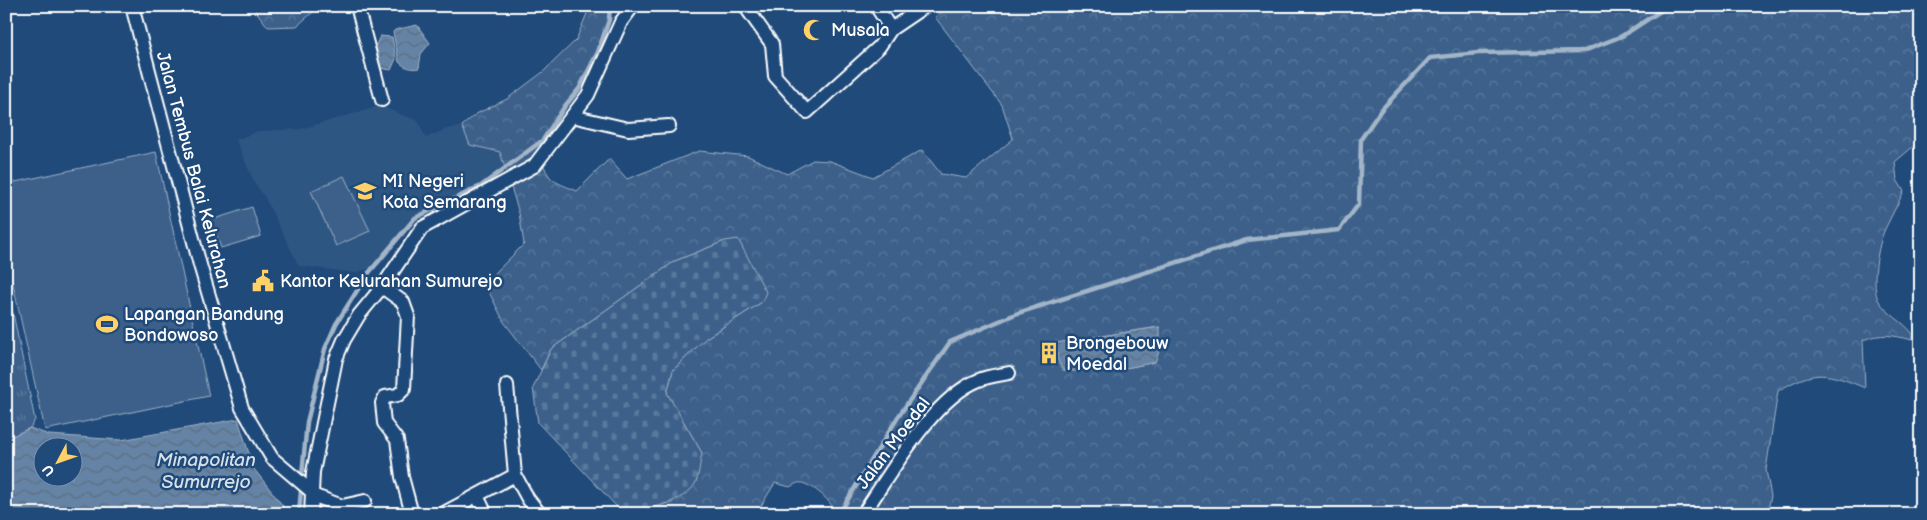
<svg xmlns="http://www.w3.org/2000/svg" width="1927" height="520" font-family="'Balsamiq Sans',sans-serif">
  <defs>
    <pattern id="grass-tufts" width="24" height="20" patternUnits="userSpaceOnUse" patternTransform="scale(1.25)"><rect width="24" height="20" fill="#3c618b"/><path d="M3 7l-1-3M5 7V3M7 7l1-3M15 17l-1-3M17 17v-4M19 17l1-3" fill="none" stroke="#59799c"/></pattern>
    <pattern id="forest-crowns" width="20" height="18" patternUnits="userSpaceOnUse" patternTransform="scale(1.25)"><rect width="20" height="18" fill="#3c618b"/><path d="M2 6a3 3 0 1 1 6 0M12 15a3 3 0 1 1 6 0" fill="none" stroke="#59799c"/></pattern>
    <pattern id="cemetery-stones" width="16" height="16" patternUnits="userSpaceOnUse" patternTransform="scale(1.25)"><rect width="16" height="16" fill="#3c618b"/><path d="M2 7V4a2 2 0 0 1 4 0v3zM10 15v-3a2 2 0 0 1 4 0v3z" fill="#59799c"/></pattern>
    <pattern id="water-waves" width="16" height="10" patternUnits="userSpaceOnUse" patternTransform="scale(1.25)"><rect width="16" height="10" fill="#6583a4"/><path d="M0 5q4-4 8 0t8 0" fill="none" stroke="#5b6d81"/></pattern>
  </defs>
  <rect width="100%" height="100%" fill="#1f4a7a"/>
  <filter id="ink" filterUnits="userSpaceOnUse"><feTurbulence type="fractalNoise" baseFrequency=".02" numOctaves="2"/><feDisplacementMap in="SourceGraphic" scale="10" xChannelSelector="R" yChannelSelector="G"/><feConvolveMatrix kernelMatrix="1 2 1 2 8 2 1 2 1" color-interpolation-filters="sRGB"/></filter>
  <g filter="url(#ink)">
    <path fill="#2e5683" d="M380 106 418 121 426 138 446 129 462 126 470 145 500 152 505 168 481 186 415 218 380 265 355 273 299 266 264 196 254 182 236 140 258 131 301 129Z"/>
    <path fill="url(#grass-tufts)" stroke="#9eb0c5" d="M6 279 35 420 30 428 6 439Z"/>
    <path fill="url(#forest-crowns)" stroke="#9eb0c5" fill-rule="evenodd" d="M252 6H320L297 26 268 27Z
      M590 6H610L609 20 598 52 608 67C598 74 586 81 578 90 558 111 528 149 550 177 556 184 569 187 577 191L609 159 627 179 699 151 748 156 787 174 813 160 830 161 873 177 922 150 941 174 966 178 1013 139 1002 105 935 17 950 6H1900L1921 11V140L1895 162 1897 180 1904 191C1898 204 1891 216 1885 229 1878 244 1870 288 1879 301 1888 315 1903 321 1912 333V340C1893 335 1881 333 1863 340L1865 388C1827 372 1814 369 1778 391L1766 470 1771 496 1767 514H835C835 504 815 487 805 484 799 481 795 484 790 487L775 483 756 514H635L654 505 672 503 702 453 667 394 673 370 706 338 762 302 725 241 675 261 551 349 541 370 504 322 489 292 496 272 524 244 519 213 500 152 470 145 462 126 476 114 507 99 543 72 576 40ZM1159 327 1155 362C1124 369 1094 374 1064 370L1057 343Z"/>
    <path fill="url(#cemetery-stones)" stroke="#9eb0c5" d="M738 239 766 292 762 302 706 338 673 370 667 393 702 453C700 461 699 477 695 484 682 504 654 505 635 514L617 507 538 423 533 388 551 349 675 261 725 241Z"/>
    <path fill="#3c618b" stroke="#9eb0c5" d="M156 152 209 396 45 430 6 252V184Z
      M344 176 370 231 336 246 311 191Z
      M252 207 261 236 221 248 211 220Z"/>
    <path fill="url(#water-waves)" stroke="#a3b5c8" fill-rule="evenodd" d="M417 25 430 43 421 54 419 68C412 70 404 67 399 62L393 32 395 30Z
      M380 36 392 37 396 59 391 70 380 68 376 45Z
      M1160 327V349L1155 362C1125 369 1094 374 1063 370L1058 361 1056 343Z
      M238 419 254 469 283 506V514H6V439L30 428 49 435 121 440ZM42 448H72V478H42Z"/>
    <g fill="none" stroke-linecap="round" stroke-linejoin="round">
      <path stroke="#a3b5c8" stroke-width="4.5" d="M302 475 307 422 325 349 336 324 367 275 415 218 481 186 543 140 565 106 579 89 598 52 609 20 610 6
        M299 514 301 490
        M839 514 898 417 950 342 1018 313 1247 240 1339 230 1359 204 1361 139 1381 110 1430 58 1478 53 1584 51 1622 36 1668 6"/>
      <g stroke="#fff" stroke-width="16">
        <path id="minor" d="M132 6 200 265 242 408 272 458 312 492
          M357 6 382 100
          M745 6 772 44 775 76 807 112 879 47 891 29 925 6
          M876 6 891 29
          M572 116 628 129 669 126
          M382 287 403 302 408 316 404 389 398 395 385 397 382 403 384 423 397 440 402 477 412 514
          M515 475 528 499 540 514
          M312 495 342 506 365 501
          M477 496 486 514
          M311 514 313 472 336 359 344 340 359 315 382 287 422 228 534 166 588 95 621 22 633 6
          M442 514 515 475 507 385
          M863 514C891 473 933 398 979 380 988 376 1000 375 1009 373"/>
      </g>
      <use href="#minor" stroke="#1f4a7a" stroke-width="12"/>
    </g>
  </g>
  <defs>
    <g id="mosque-bare" transform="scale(1.725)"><path d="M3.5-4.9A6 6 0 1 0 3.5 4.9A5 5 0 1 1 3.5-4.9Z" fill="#ffd166" stroke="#1f4a7a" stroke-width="2.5" paint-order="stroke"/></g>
    <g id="school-bare" transform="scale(1.725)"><path d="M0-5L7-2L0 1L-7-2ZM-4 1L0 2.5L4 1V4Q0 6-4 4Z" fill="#ffd166" stroke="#1f4a7a" stroke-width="2.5" paint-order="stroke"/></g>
    <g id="civic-bare" transform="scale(1.725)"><path d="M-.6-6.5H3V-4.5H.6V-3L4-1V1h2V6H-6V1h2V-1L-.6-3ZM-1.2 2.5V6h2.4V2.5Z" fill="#ffd166" stroke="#1f4a7a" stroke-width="2.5" paint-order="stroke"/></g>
    <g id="stadium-bare" transform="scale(1.725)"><path d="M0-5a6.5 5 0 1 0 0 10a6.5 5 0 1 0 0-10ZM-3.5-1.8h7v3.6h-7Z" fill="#ffd166" stroke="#1f4a7a" stroke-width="2.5" paint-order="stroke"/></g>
    <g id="building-bare" transform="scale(1.725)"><path d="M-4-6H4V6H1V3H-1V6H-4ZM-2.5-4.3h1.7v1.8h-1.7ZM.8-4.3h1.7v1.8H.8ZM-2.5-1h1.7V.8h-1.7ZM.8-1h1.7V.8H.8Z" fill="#ffd166" stroke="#1f4a7a" stroke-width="2.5" paint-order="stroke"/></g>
  </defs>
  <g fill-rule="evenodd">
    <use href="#mosque-bare" x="814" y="30"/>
    <use href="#school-bare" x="365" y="191"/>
    <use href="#civic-bare" x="263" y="281"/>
    <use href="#stadium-bare" x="107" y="324"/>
    <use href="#building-bare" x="1049" y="353"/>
  </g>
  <g text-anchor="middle" stroke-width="5" stroke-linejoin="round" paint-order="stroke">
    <g font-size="18" fill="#fff" stroke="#1f4a7a" text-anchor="start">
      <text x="831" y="36">Musala</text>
      <text x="382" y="187">MI Negeri<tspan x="382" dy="21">Kota Semarang</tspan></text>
      <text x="280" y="287">Kantor Kelurahan Sumurejo</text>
      <text x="124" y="320">Lapangan Bandung<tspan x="124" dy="21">Bondowoso</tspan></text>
      <text x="1066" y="349">Brongebouw<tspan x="1066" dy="21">Moedal</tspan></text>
    </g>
    <g font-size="18" fill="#fff" stroke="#1f4a7a">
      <text transform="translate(194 170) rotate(75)" y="6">Jalan Tembus Balai Kelurahan</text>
      <text transform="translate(893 443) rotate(-53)" y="6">Jalan Moedal</text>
    </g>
    <g font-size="19" font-style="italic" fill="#d8e0e8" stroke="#1f4a7a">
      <text x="206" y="466">Minapolitan<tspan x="206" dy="22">Sumurrejo</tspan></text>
    </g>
  </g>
  <rect width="1927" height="520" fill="none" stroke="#1f4a7a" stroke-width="25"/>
  <rect x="12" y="12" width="1902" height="495" fill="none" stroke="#fff" stroke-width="2" filter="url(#ink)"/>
  <g transform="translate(58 462) rotate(229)"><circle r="24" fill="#1f4a7a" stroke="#7992af"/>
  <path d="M0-4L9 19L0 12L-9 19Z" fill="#ffd166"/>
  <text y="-8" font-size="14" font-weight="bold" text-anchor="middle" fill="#ffffff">U</text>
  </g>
</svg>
